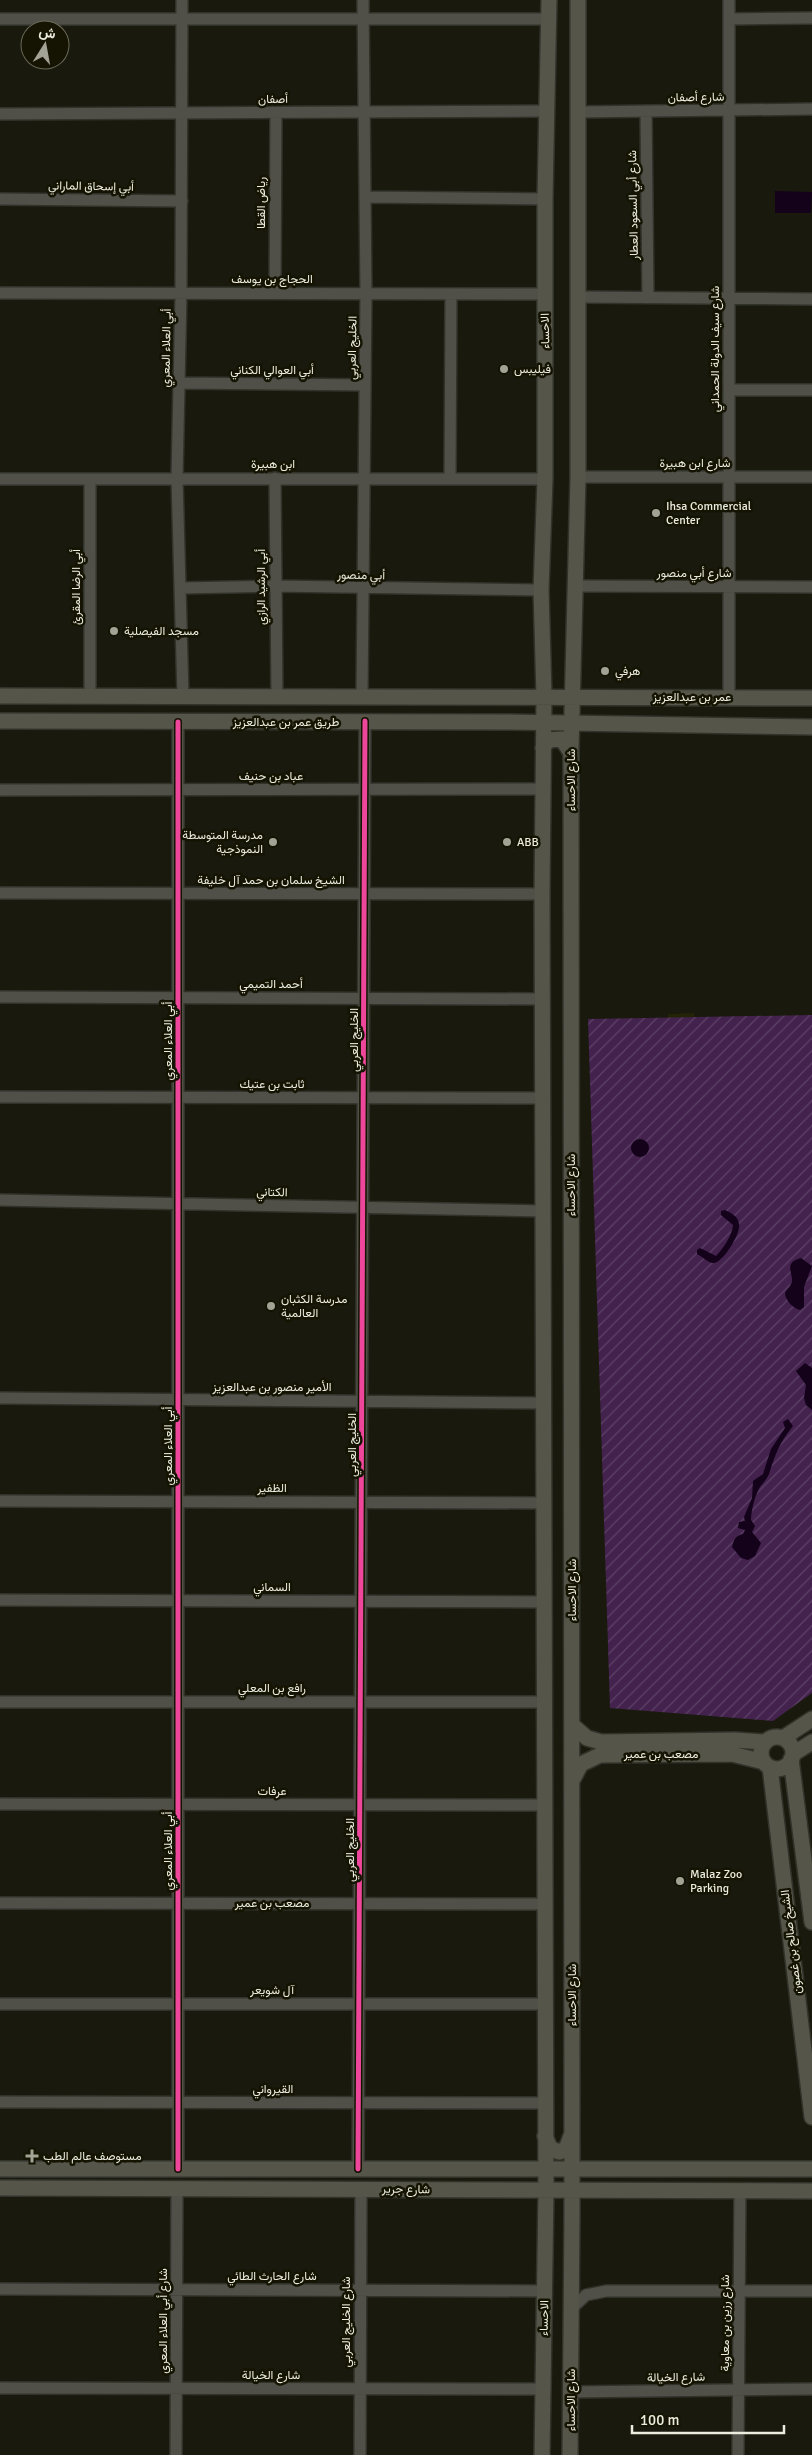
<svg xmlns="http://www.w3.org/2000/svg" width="812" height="2455" font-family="Signika,Vazirmatn,sans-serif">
  <defs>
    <pattern id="garden-furrows" width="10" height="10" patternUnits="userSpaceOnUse" patternTransform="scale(1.25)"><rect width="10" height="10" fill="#43224e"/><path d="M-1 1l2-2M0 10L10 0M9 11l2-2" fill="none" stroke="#5e4267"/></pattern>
  </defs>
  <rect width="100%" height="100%" fill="#19190d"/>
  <path fill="#232307" d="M694 1013 695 1028 668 1029V1014Z"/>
  <path fill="url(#garden-furrows)" d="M812 1015V1693L773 1721 610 1708 588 1019Z"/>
  <path fill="#14021b" d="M775 191 812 192 811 213H775Z
    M631 1148a9 9 0 1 1 18 0a9 9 0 1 1-18 0Z
    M725 1210C731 1213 738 1216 739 1224 741 1233 724 1261 714 1263 709 1264 702 1256 697 1254V1250L700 1248 716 1256C723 1249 732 1236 733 1225L721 1215V1211Z
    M801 1258 812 1266 804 1287V1307L800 1310C794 1309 786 1301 785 1294 786 1289 789 1289 791 1284 796 1276 781 1263 801 1258Z
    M805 1363 812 1368V1410L806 1405 804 1398 806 1385 796 1371Z
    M788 1419 793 1426C779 1443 775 1455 769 1474 767 1479 763 1483 760 1487 755 1495 751 1511 751 1520L755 1526 752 1532 761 1543 755 1556 748 1560 741 1558 732 1547C734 1539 735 1536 743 1534L745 1530 738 1528 739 1522 745 1521 744 1517 752 1498 753 1481 763 1474 771 1449 785 1428 783 1422Z"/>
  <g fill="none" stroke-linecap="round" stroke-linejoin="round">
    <g stroke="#31322a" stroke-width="14">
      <path id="street" d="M182 0 181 292 177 478 183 696
        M729 0V697
        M0 19H549
        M729 19 812 18
        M646 111 648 298
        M579 112 812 109
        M0 114 546 111
        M366 197 545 199
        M0 199 182 201
        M0 293 545 294
        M275 293 276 113
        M579 297 812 299
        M179 383 365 385
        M729 390H812
        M578 477H812
        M275 478 277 696
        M450 478 451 295
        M0 479H545
        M576 586 812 587
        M181 588 274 586 541 590
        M90 696V479
        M362 696 366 293 363 0
        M178 722V2169
        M0 790 542 789
        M0 893 542 894
        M0 997 543 999
        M0 1097 543 1098
        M0 1200 543 1211
        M0 1398 544 1403
        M0 1501 544 1503
        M0 1600 545 1602
        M0 1702H544
        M0 1804 545 1805
        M0 1903 545 1904
        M0 2004H545
        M0 2102 545 2103
        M358 2169 365 721
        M0 2289 544 2291
        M572 2308 586 2295 606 2291H812
        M0 2388 543 2389
        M571 2392 812 2389
        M176 2455 177 2188
        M360 2455 361 2188
        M738 2455 740 2192"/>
    </g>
    <g stroke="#31322a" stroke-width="18">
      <path id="secondary" d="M0 696 812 698
        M0 721 506 722 812 727
        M543 748 548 740 562 739 571 753
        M572 1725 587 1738 601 1742 735 1740 765 1742
        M761 1753a16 16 0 1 1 32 0a16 16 0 1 1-32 0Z
        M783 1738 812 1719
        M793 1754 812 1742
        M791 1759 812 1922
        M770 1767 812 2117
        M573 1779 581 1764 600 1755 732 1754 764 1762
        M545 2136 550 2148 559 2152 566 2149 571 2136
        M0 2169H812
        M0 2188 812 2191
        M542 2455 546 2191 542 894 544 696 541 590 545 479V199L549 0
        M570 2455 572 2212 571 751 578 477V0"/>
    </g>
    <use href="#street" stroke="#505048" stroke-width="11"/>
    <use href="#secondary" stroke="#555549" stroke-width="15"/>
    <g stroke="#151402" stroke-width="8">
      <path id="cycleway" d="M178 722V2169
        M358 2169 365 721"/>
    </g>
    <use href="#cycleway" stroke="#ed469a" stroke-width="5"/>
  </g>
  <g fill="#a2a295" stroke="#151402" stroke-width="2">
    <circle cx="504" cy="369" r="5"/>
    <circle cx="656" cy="513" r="5"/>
    <circle cx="114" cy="631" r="5"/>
    <circle cx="605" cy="671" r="5"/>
    <circle cx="273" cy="842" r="5"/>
    <circle cx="507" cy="842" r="5"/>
    <circle cx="271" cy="1306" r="5"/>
    <circle cx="680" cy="1881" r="5"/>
    <path d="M29.5 2148.5h5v5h5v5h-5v5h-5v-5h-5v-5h5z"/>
  </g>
  <g text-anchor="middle" stroke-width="5" stroke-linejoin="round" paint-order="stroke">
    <g font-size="12" fill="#ebecde" stroke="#151402">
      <text transform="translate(696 97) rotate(-1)" y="4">شارع أصفان</text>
      <text transform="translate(273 99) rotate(-1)" y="4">أصفان</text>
      <text transform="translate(91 186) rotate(1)" y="4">أبي إسحاق الماراني</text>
      <text transform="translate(261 203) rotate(-90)" y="4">رياض القطا</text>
      <text transform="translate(633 205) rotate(-91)" y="4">شارع أبي السعود العطار</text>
      <text x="272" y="283">الحجاج بن يوسف</text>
      <text transform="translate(545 331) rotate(-91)" y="4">الاحساء</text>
      <text transform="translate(166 348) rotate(-89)" y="4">أبي العلاء المعري</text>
      <text transform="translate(352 348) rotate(-89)" y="4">الخليج العربي</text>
      <text transform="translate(715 349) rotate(-90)" y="4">شارع سيف الدولة الحمداني</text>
      <text x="272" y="374">أبي العوالي الكناني</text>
      <text x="695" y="467">شارع ابن هبيرة</text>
      <text x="273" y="468">ابن هبيرة</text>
      <text x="694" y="577">شارع أبي منصور</text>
      <text transform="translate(361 575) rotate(1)" y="4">أبي منصور</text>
      <text transform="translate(76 587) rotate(-90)" y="4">أبي الرضا المقرئ</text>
      <text transform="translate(261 587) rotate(-90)" y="4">أبي الرشيد الرازي</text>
      <text x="692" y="701">عمر بن عبدالعزيز</text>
      <text x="286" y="726">طريق عمر بن عبدالعزيز</text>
      <text x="271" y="780">عباد بن حنيف</text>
      <text transform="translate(571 780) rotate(-90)" y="4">شارع الاحساء</text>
      <text x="271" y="884">الشيخ سلمان بن حمد آل خليفة</text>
      <text x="271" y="988">أحمد التميمي</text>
      <text transform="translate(354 1040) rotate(-90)" y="4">الخليج العربي</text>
      <text transform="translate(168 1041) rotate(-90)" y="4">أبي العلاء المعري</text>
      <text x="272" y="1088">ثابت بن عتيك</text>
      <text transform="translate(571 1185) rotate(-90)" y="4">شارع الاحساء</text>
      <text transform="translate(272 1192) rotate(1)" y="4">الكتاني</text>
      <text x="272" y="1391">الأمير منصور بن عبدالعزيز</text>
      <text transform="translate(352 1445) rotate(-90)" y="4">الخليج العربي</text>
      <text transform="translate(168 1446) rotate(-90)" y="4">أبي العلاء المعري</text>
      <text x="272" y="1492">الظفير</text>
      <text x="272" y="1591">السماني</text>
      <text transform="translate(572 1590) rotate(-90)" y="4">شارع الاحساء</text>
      <text x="272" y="1692">رافع بن المعلي</text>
      <text x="661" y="1758">مصعب بن عمير</text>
      <text x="272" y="1795">عرفات</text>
      <text transform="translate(350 1850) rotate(-90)" y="4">الخليج العربي</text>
      <text transform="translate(168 1851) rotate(-90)" y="4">أبي العلاء المعري</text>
      <text x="272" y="1907">مصعب بن عمير</text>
      <text transform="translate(791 1942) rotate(-97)" y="4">الشيخ صالح بن غصون</text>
      <text x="272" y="1994">آل شويعر</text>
      <text transform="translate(572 1995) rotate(-90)" y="4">شارع الاحساء</text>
      <text x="273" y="2093">القيرواني</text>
      <text transform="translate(406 2189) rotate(1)" y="4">شارع جرير</text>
      <text x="272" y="2280">شارع الحارث الطائي</text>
      <text transform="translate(544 2318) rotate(-89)" y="4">الاحساء</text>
      <text transform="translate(163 2321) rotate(-90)" y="4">شارع أبي العلاء المعري</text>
      <text transform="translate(346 2322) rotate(-90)" y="4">شارع الخليج العربي</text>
      <text transform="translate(725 2323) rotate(-90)" y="4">شارع رزين بن معاوية</text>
      <text x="271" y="2379">شارع الخيالة</text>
      <text transform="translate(676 2377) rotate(-1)" y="4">شارع الخيالة</text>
      <text transform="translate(571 2400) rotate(-90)" y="4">شارع الاحساء</text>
    </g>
    <g font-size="12" fill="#ebecde" stroke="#151402" text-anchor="start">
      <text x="514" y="373">فيليبس</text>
      <text x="666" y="510">Ihsa Commercial<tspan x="666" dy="14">Center</tspan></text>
      <text x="124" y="635">مسجد الفيصلية</text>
      <text x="615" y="675">هرفي</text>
      <text x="263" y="839" text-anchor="end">مدرسة المتوسطة<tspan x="263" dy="14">النموذجية</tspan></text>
      <text x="517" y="846">ABB</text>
      <text x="281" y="1303">مدرسة الكثبان<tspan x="281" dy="14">العالمية</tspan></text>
      <text x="690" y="1878">Malaz Zoo<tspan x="690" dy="14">Parking</tspan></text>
      <text x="43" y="2160">مستوصف عالم الطب</text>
    </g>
  </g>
  <g transform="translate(45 45) rotate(11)"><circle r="24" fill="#151402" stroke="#6b6a5a"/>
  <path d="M0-4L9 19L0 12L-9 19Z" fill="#a2a295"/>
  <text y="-8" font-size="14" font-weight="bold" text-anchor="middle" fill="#ebecde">ش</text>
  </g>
  <path d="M632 2425v8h152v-8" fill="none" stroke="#ebecde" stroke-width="2.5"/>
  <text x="640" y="2425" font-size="15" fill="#ebecde" stroke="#151402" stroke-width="4" paint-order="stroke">100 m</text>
</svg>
